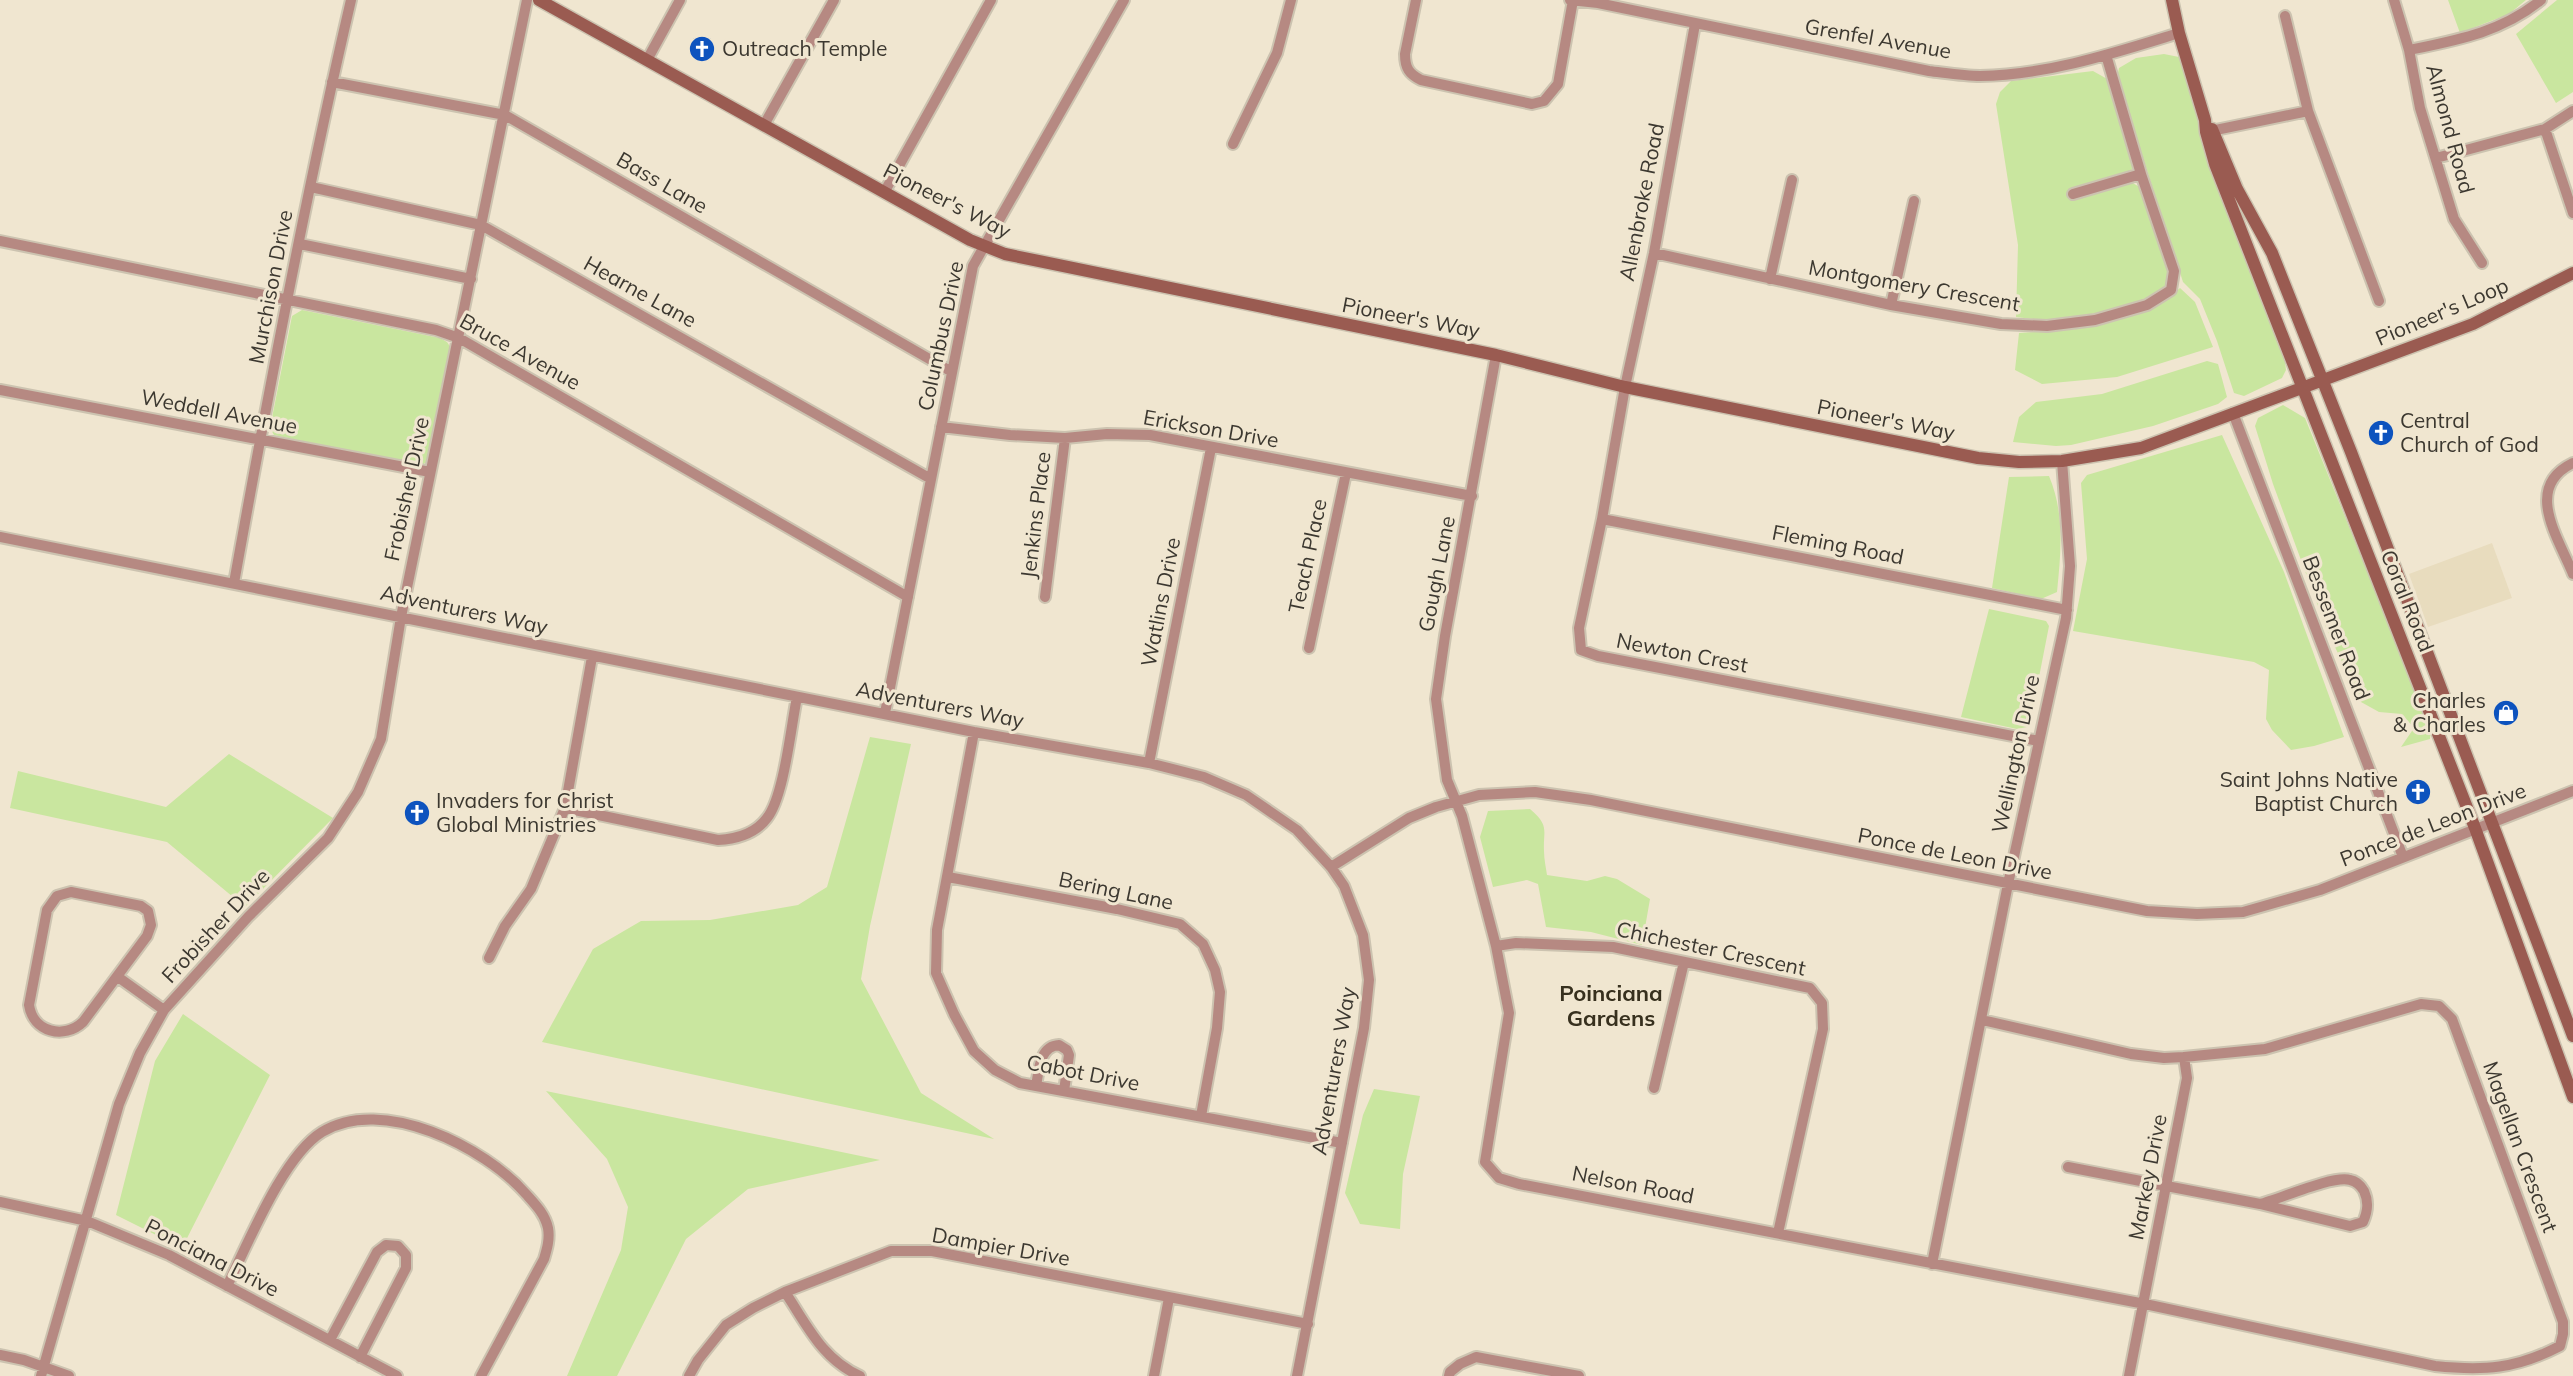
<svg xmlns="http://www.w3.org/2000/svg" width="2573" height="1376" font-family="Mulish,sans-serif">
  <rect width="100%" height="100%" fill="#f0e6d0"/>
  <path fill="#e8dcbe" d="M2492 543 2512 598 2428 627 2409 574Z"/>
  <path fill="#c9e69f" d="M2448 0H2526L2509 14 2460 33Z
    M2557 0H2573V92L2556 103 2516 34Z
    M2164 54 2179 57 2202 134 2284 354 2286 370 2282 378 2244 396 2234 393 2217 341 2200 299 2183 282 2117 77 2119 68 2136 58Z
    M2093 71 2109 80 2134 163 2131 172 2077 187 2069 195 2073 200 2098 189 2131 182 2143 189 2172 270 2169 284 2143 303 2054 322 2016 317 2018 245 1996 104 2000 92 2011 81Z
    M2180 288 2195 302 2213 347 2117 377 2042 384 2015 370 2019 333C2042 331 2067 331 2090 327 2113 324 2164 304 2180 288Z
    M302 310 440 338 447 342 451 348 428 462 419 466 274 435 270 428 292 316Z
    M2207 361 2218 364 2227 397 2218 404 2153 426 2071 445 2056 446 2013 442 2019 417 2036 402 2102 394Z
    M2283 405 2305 418 2431 729 2430 739 2401 747 2414 728 2402 714 2379 712 2361 702 2326 628 2273 484 2255 426 2258 418Z
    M2222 435 2284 572 2344 737 2314 746 2291 750 2272 730 2266 719 2269 670 2254 662 2073 631 2087 559 2081 483 2087 475Z
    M2049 476C2065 514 2061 552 2057 592L2041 599 1992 588 2009 477Z
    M1989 609 2046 621 2049 626 2031 718 2027 727 2017 729 1961 717Z
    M870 737 911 744 870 926 861 979 921 1093 994 1139 542 1042 593 949 641 921 710 920 798 905 827 887Z
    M229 754 333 818 245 907 167 842 10 808 18 771 166 807Z
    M1530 809C1550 826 1543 830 1544 851 1544 859 1546 868 1547 875L1587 881 1605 876 1617 879 1650 899 1642 945 1591 932 1546 927 1538 884 1527 880 1493 887 1480 837 1488 811Z
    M183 1014 270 1075 182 1248 116 1215 155 1061Z
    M1374 1089 1420 1096 1403 1174 1400 1229 1360 1224 1345 1193 1363 1115Z
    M546 1091 880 1160 748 1189 686 1239 617 1376H567L621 1250 628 1207 607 1159Z"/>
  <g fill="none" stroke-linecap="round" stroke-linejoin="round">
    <g stroke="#ccc3b0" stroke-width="14">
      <path id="street" d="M1416 0 1405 54C1405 68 1409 74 1421 80L1532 104 1544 101 1558 84 1573 0
        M1570 0 1598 3 1929 71C1946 73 1964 76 1980 76 2048 75 2114 53 2179 33
        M2394 0 2409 50 2420 108 2454 219 2482 263
        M2285 16 2308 111 2379 301
        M1695 24 1654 253 1625 387 1602 519 1579 628 1581 650 1598 656 2039 741
        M2409 50C2458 40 2502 32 2541 0
        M647 60 680 0
        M332 82 505 115 952 372
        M764 125 834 0
        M2545 129 2573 213
        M2206 132 2308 111
        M1233 144 1277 53 1291 0
        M2436 158 2545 129 2573 111
        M311 187 481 225 931 479
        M885 191 991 0
        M2073 194 2141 174
        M0 241 436 330 459 338 908 597
        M300 244 471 279
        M1654 253 1891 305 2001 324 2047 326 2095 320 2147 305 2171 290 2174 271 2141 174 2106 55
        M1770 279 1792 180
        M1891 305 1914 201
        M1496 355 1445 636 1436 699 1447 780 1462 816 1496 946 1509 1013 1485 1162 1499 1178 1519 1184 2145 1304 2435 1366C2484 1371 2516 1369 2560 1346L2563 1334V1322L2452 1019 2439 1006 2421 1004 2265 1049 2184 1057 2164 1058 2131 1054 1982 1020
        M0 390 430 472
        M2233 413 2403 857
        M941 427 1010 435 1065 438 1107 434 1150 435 1472 496
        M2573 463C2523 487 2558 537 2573 574
        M1602 519 2067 610
        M0 537 974 732 1149 763 1204 777 1246 795 1297 830 1331 867 1344 886 1363 935 1369 980 1364 1028 1297 1376
        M234 583C269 388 306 193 351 0
        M1045 597 1065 438
        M1309 648 1346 473
        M885 713 973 266 1124 0
        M974 732 937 930 936 973 954 1014 974 1051 995 1070 1020 1083 1342 1143
        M1149 763 1211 448
        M565 808 718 840C737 839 756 833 767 818 784 797 791 726 797 697
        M1331 867 1409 818 1436 807 1479 795 1535 792 1591 800 2147 911 2197 914 2243 912 2320 890 2573 791
        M948 877 1117 909 1180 924 1203 944 1215 970 1220 992 1217 1028 1201 1116
        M71 892 141 906 148 911 151 925 147 936 83 1022C64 1040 33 1032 29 1005L47 910 57 896Z
        M1496 946 1516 943 1613 947 1810 988 1822 1003 1823 1029 1778 1233
        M489 958 505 926 531 889 565 808 592 657
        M118 977 164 1010
        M1036 1086C1039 1071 1039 1046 1059 1045L1067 1050 1069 1055 1064 1091
        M1654 1088 1684 962
        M2068 1167 2260 1204 2350 1226 2363 1222C2368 1211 2369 1202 2364 1191 2361 1186 2356 1181 2350 1180 2333 1175 2280 1199 2260 1204
        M0 1202 87 1221 169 1255 397 1376
        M1932 1264 2008 884 2066 618 2070 566 2062 461
        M227 1286C248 1244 283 1156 322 1132 382 1095 485 1147 526 1194 535 1204 545 1214 548 1228 550 1239 547 1249 544 1259L481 1376
        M785 1292C807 1325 822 1359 860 1376
        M330 1340 377 1252 386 1245 398 1246 406 1255V1268L360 1357
        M0 1355 24 1360 69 1376
        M41 1376 119 1104 140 1053 164 1010 248 917 328 838 358 792 381 739 401 617 527 0
        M689 1376 698 1360 726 1325 753 1308 785 1292 891 1251H932L1308 1324
        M1154 1376 1169 1298
        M1449 1376 1450 1372 1460 1364 1476 1357 1579 1376
        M2129 1376 2187 1078 2184 1057"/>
    </g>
    <g stroke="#ccc3b0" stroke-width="15">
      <path id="secondary" d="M539 0 970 240 1005 254 1496 355 1625 387 1978 458 2019 462 2062 461 2141 448 2473 324 2573 273
        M2172 0 2179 33 2205 120 2206 132 2215 164 2475 828 2573 1097
        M2212 129 2237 189 2272 253 2351 452 2573 1036"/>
    </g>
    <use href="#street" stroke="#b68982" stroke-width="10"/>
    <use href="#secondary" stroke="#9a5b51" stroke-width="12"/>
  </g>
  <defs>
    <g id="church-disc" transform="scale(1.35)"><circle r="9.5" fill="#0d53be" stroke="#f0e6d0"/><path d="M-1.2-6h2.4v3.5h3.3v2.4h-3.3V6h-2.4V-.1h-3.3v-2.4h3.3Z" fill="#fff"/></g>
    <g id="shop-disc" transform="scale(1.35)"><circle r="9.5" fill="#0d53be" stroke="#f0e6d0"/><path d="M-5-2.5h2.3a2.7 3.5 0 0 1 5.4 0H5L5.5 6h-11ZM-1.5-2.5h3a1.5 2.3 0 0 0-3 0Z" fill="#fff"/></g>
  </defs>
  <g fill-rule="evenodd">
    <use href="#church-disc" x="702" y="49"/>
    <use href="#church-disc" x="2381" y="433"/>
    <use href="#shop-disc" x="2506" y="713"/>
    <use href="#church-disc" x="2418" y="792"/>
    <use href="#church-disc" x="417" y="813"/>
  </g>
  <g text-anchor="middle" stroke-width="6" stroke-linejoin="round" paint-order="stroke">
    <g font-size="21" fill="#3c3830" stroke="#f0e6d0">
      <text transform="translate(1878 39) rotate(10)" y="7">Grenfel Avenue</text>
      <text transform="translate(2450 129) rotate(75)" y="7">Almond Road</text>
      <text transform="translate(662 183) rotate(30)" y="7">Bass Lane</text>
      <text transform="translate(947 201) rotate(27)" y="7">Pioneer's Way</text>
      <text transform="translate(1642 202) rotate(-79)" y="7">Allenbroke Road</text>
      <text transform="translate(1914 286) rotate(10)" y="7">Montgomery Crescent</text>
      <text transform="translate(271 287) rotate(-79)" y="7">Murchison Drive</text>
      <text transform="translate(640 292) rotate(29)" y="7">Hearne Lane</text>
      <text transform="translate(2442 312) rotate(-23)" y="7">Pioneer's Loop</text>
      <text transform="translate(1411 318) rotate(11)" y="7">Pioneer's Way</text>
      <text transform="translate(941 336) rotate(-78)" y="7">Columbus Drive</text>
      <text transform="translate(520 352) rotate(29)" y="7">Bruce Avenue</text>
      <text transform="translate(219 412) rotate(11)" y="7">Weddell Avenue</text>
      <text transform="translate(1886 420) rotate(11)" y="7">Pioneer's Way</text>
      <text transform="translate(1211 429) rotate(10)" y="7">Erickson Drive</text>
      <text transform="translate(407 489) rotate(-78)" y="7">Frobisher Drive</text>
      <text transform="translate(1036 515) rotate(-83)" y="7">Jenkins Place</text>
      <text transform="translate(1838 545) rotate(11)" y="7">Fleming Road</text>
      <text transform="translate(1308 556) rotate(-78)" y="7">Teach Place</text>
      <text transform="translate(1437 574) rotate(-79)" y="7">Gough Lane</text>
      <text transform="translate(2407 601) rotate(68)" y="7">Coral Road</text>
      <text transform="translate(1161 602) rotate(-79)" y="7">Watlins Drive</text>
      <text transform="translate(464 610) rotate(12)" y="7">Adventurers Way</text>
      <text transform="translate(2336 628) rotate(69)" y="7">Bessemer Road</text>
      <text transform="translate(1682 653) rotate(11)" y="7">Newton Crest</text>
      <text transform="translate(940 705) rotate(11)" y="7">Adventurers Way</text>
      <text transform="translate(2016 754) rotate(-78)" y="7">Wellington Drive</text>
      <text transform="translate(2433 825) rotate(-21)" y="7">Ponce de Leon Drive</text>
      <text transform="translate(1955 854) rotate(11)" y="7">Ponce de Leon Drive</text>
      <text transform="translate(1116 891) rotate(12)" y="7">Bering Lane</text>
      <text transform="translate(216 926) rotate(-47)" y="7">Frobisher Drive</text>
      <text transform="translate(1711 949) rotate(12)" y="7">Chichester Crescent</text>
      <text transform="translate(1334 1071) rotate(-80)" y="7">Adventurers Way</text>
      <text transform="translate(1083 1073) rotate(11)" y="7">Cabot Drive</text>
      <text transform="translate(2520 1147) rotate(70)" y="7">Magellan Crescent</text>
      <text transform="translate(2148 1177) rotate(-79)" y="7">Markey Drive</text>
      <text transform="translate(1633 1185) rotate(11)" y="7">Nelson Road</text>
      <text transform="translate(1001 1247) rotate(10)" y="7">Dampier Drive</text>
      <text transform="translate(212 1258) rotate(27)" y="7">Ponciana Drive</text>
    </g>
    <g font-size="21" fill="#3c3830" stroke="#f0e6d0" text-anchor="start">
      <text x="722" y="56">Outreach Temple</text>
      <text x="2400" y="428">Central<tspan x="2400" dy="24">Church of God</tspan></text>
      <text x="2486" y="708" text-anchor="end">Charles<tspan x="2486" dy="24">&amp; Charles</tspan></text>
      <text x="2398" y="787" text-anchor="end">Saint Johns Native<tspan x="2398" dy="24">Baptist Church</tspan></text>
      <text x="436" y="808">Invaders for Christ<tspan x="436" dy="24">Global Ministries</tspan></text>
    </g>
    <g font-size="22" font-weight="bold" fill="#37301e" stroke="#f0e6d0">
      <text x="1611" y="1001">Poinciana<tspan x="1611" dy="25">Gardens</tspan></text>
    </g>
  </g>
</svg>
